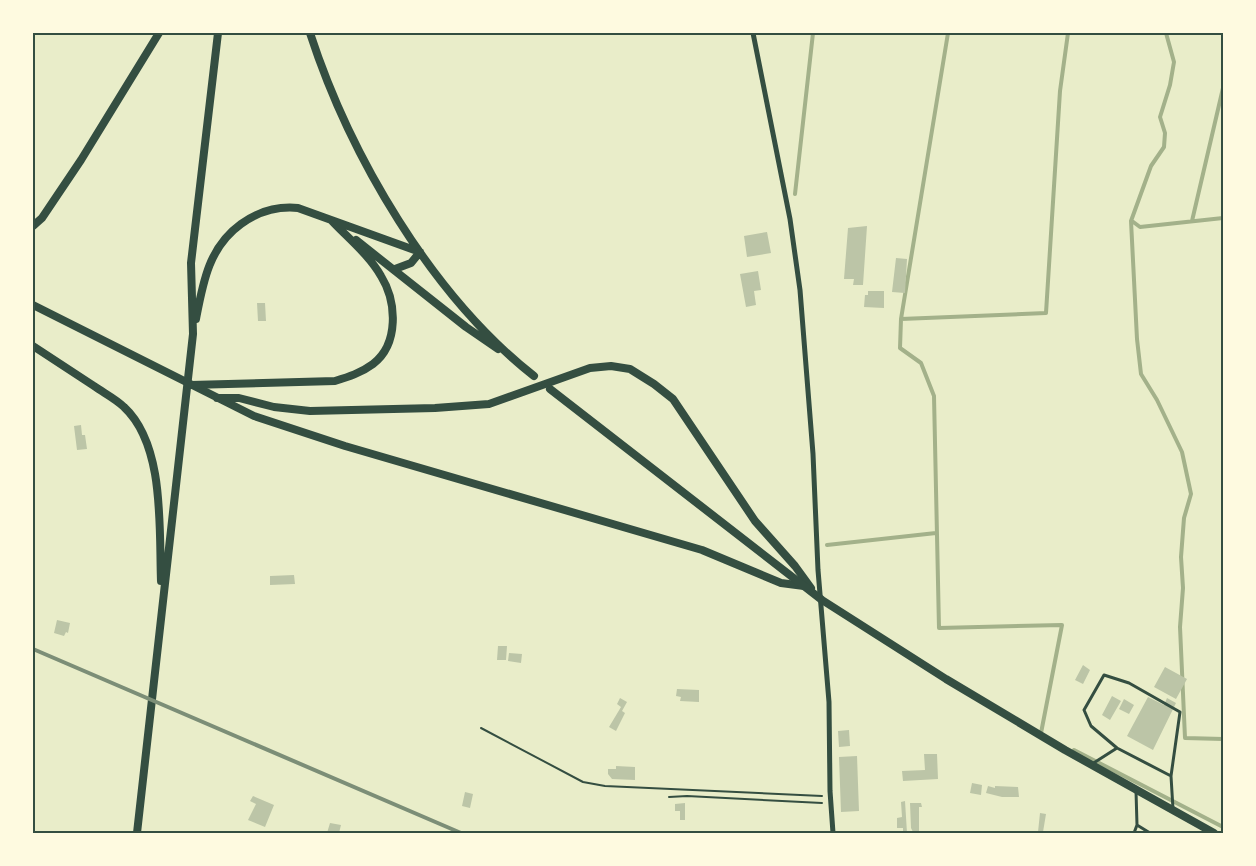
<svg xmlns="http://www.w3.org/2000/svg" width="1256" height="866" font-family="Jost,sans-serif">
  <rect width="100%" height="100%" fill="#e9edc9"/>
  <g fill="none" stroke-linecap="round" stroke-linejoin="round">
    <path stroke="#a3b18a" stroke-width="4" d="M948 33 901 319 900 348 921 363 934 396 939 628 1062 625 1041 733
      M1166 33 1174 62 1170 85 1160 117 1165 133 1164 147 1151 166 1131 221 1137 339 1141 374 1157 400 1182 452 1191 494 1184 518 1181 557 1183 588 1180 627 1185 738 1223 739
      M795 194 813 33
      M1132 221 1140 227 1223 218
      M1192 221 1223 88
      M901 319 1046 313 1060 91 1068 33
      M827 545 936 533
      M1074 750 1223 827"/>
  </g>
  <path fill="#bcc5a7" d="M867 226 863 285H853L854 279H844L848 228Z
    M767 232 771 253 747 257 744 236Z
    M896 258 907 259 905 293 892 292Z
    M758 271 761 290 754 291 756 305 746 307 740 274Z
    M868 291H884V308L864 307 865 295H868Z
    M257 303H265L266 321H258Z
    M81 425 82 435H85L87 449 77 450 74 426Z
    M294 575 295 584 270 585V576Z
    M57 620 70 623 68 633 66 632 64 636 54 633Z
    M498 646H507L506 660H497Z
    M509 653 522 654 521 663 508 661Z
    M1083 665 1090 670 1083 684 1075 680Z
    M1165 667 1187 679 1176 699 1154 687Z
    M677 689 699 690V702L680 701 681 697 676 696Z
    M1112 696 1121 701 1110 720 1102 715Z
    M1148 697 1164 705 1167 698 1176 703 1153 750 1127 736Z
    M620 698 627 702 622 711 625 713 616 731 609 727 621 707 617 704Z
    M1124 699 1134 705 1129 714 1119 709Z
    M849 730 850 746 839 747 838 731Z
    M924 754H937L938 779 903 781 902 771 925 770Z
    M857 756 859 811 841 812 839 757Z
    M616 766 635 767V780L612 779 608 774V769H616Z
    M972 783 982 785 981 795 970 793Z
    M988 786 995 788V786L1018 787 1019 797H1002L986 793Z
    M465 792 473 794 470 808 462 806Z
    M253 796 274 805 265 827 248 820 256 804 250 801Z
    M905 801 907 833H903V828H897V818L902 817 901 802Z
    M685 803V820H680V811H675V804Z
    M910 803H921L922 807H919V832H913L911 828Z
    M1040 813 1046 814 1043 832H1038Z
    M330 823 341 825 339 833H327Z"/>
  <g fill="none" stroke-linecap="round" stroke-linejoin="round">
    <path stroke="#344e41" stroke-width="2" d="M481 728 583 782 605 786 822 796
      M669 797 687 796 822 803"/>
    <path stroke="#344e41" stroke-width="3" d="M1117 748 1091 726 1084 710 1104 675 1129 683 1180 712 1171 776
      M1092 764 1117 748 1171 776 1173 809
      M1136 791 1137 825 1150 833
      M1134 833 1137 825"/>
    <path stroke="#344e41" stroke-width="5" d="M753 33 790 219 800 290 813 454 818 570 829 702 830 791 833 833"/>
    <path stroke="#344e41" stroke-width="8" d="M33 305 254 416 345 446 702 550 781 583 804 586
      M217 398H239L274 407 310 411 435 408 489 404 590 368 611 366 630 369 654 384 673 399 755 521 795 566 811 588"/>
    <path stroke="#344e41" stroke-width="8" d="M310 33C350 156 432 296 534 376
      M33 226 42 218 81 160 159 33
      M356 240 466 327 498 349
      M395 269 411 263 420 252
      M196 319C203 282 209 247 241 224 259 211 277 206 298 208L420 252
      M33 346C53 359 74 373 94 386 104 393 116 399 124 407 165 445 159 528 161 581
      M191 385 335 381C348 377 361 373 373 364 399 344 397 302 381 276 369 255 348 238 332 221
      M550 389 822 600 946 679 1065 750 1214 833
      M137 833 193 334 191 263 218 33"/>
    <path stroke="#7c8e77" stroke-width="4" d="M33 649 461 833"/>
  </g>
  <rect width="1256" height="866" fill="none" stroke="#fefae0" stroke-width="69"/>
  <rect x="34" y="34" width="1188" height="798" fill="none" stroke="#344e41" stroke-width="2"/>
</svg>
